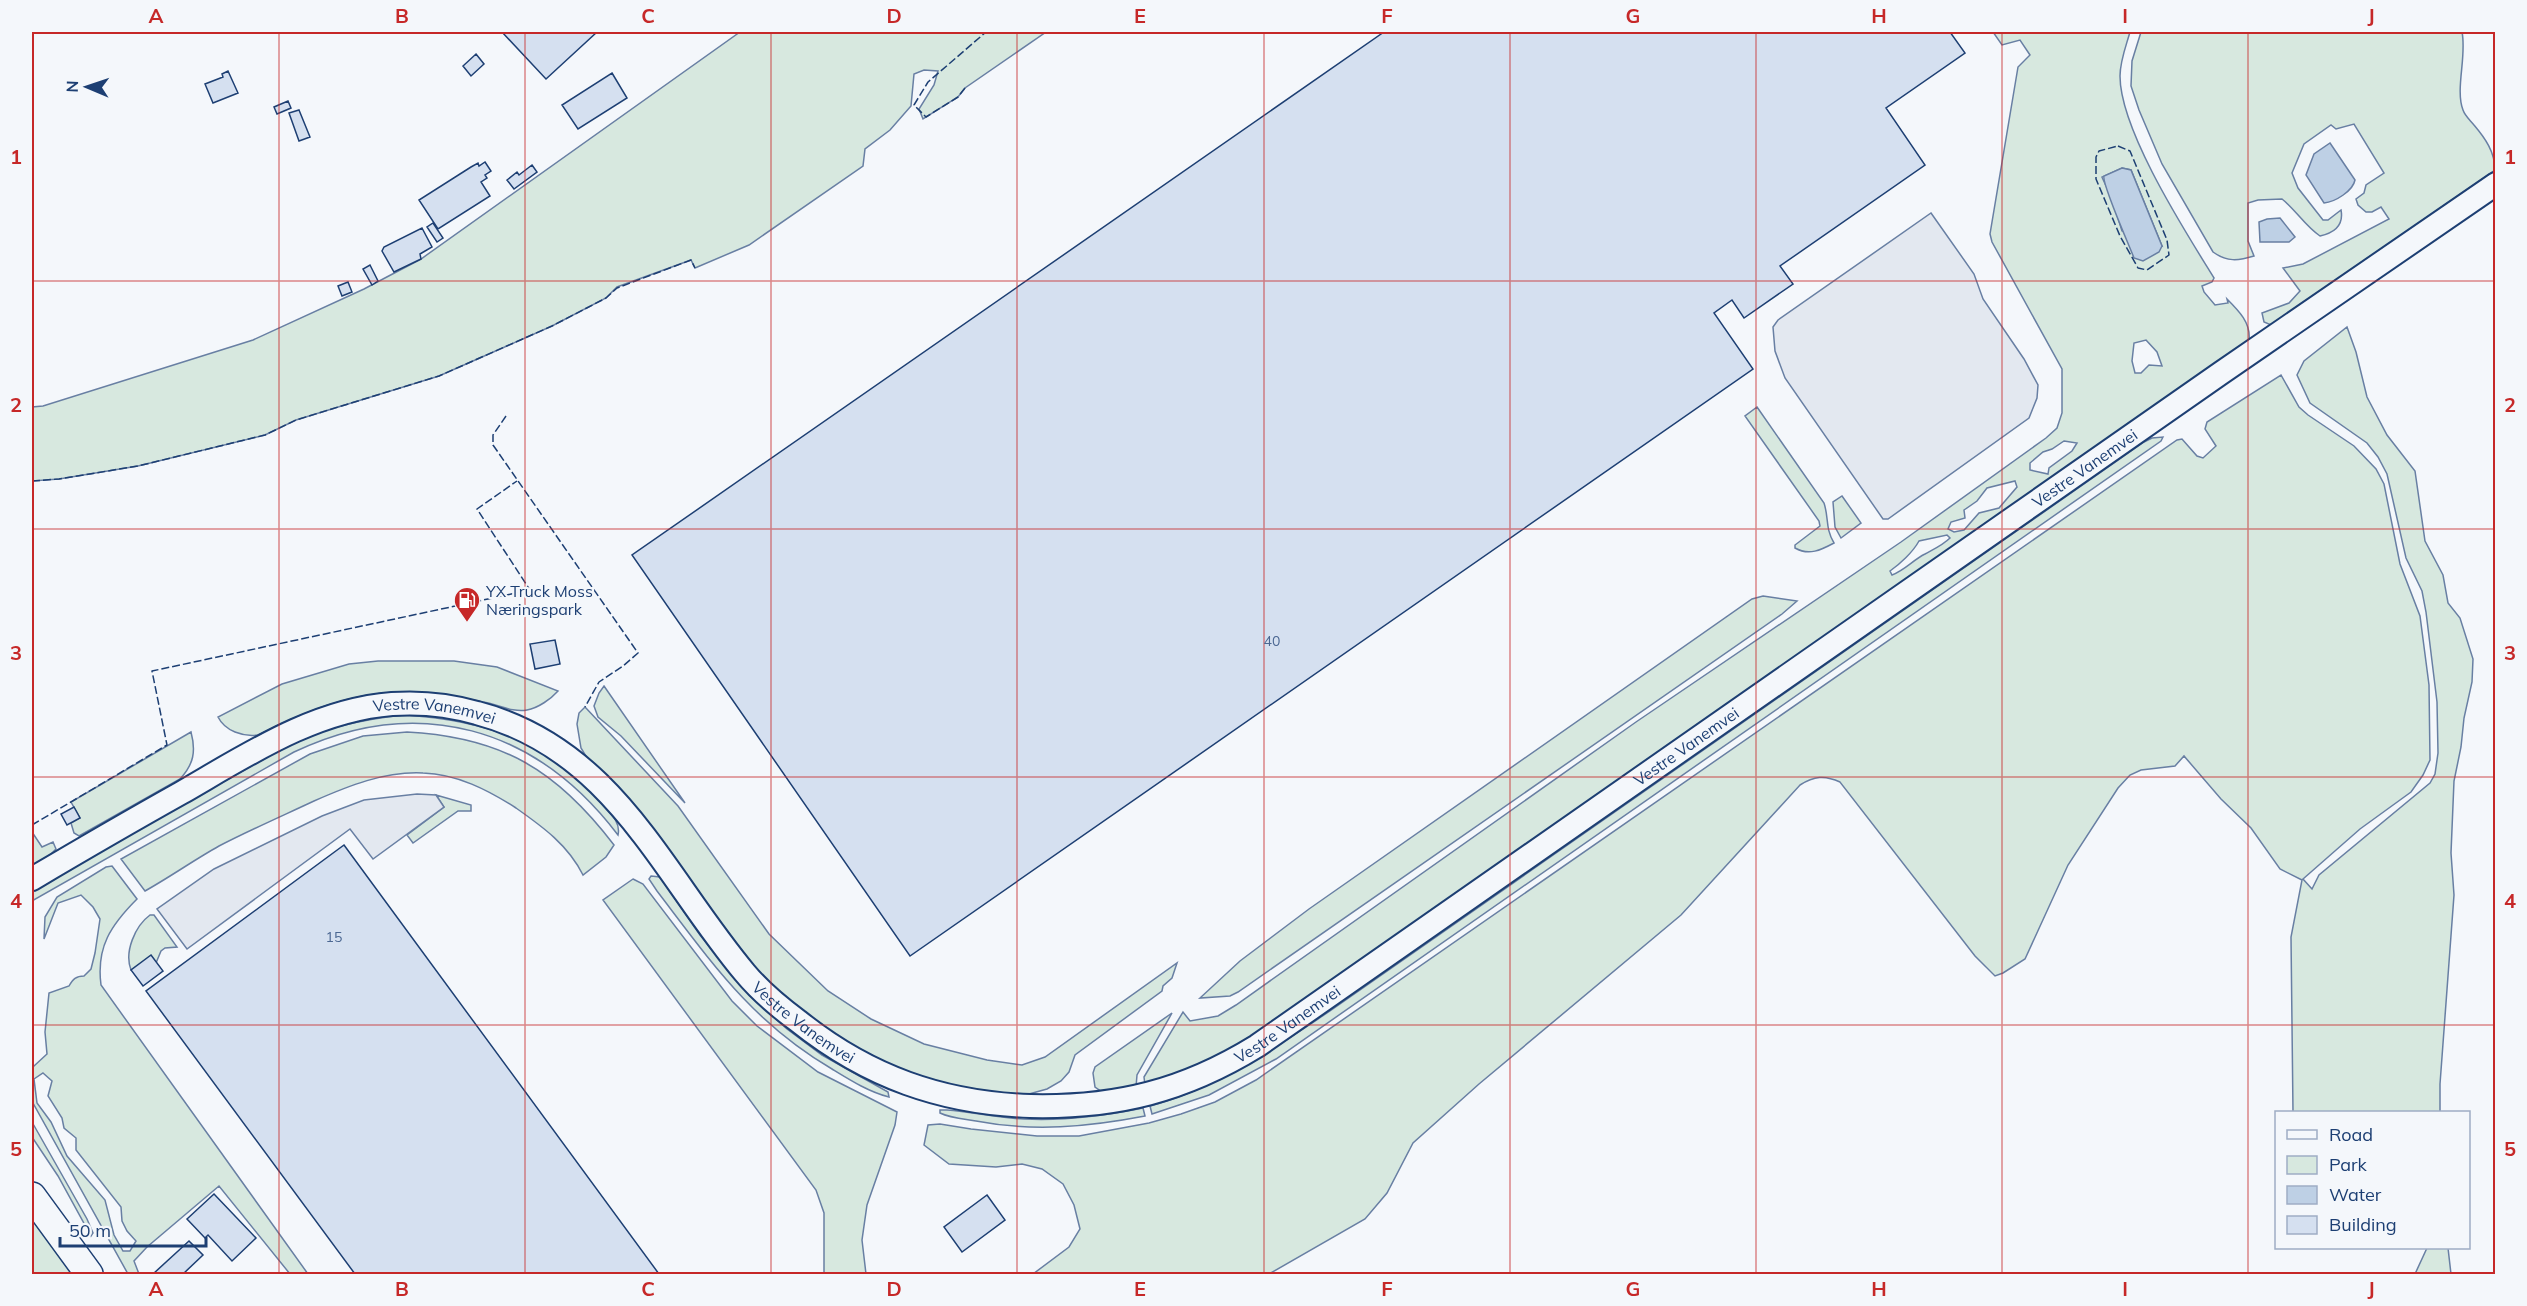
<svg xmlns="http://www.w3.org/2000/svg" width="2527" height="1306" font-family="Mulish,sans-serif">
  <rect width="100%" height="100%" fill="#f4f7fb"/>
  <path fill="#d7e8df" stroke="#687fa3" stroke-width="1.5" fill-rule="evenodd" d="M740 32H1046L965 88 958 97 923 119 919 109 934 85 938 71 924 70 914 74 911 106 890 130 865 149 863 166 749 245 695 268 691 260 617 287 606 298 552 326 439 376 296 420 265 435 138 466 59 479 32 481V407L43 406 253 340 364 289 421 259Z
    M1993 32H2130C2126 46 2120 61 2120 76 2120 130 2185 231 2214 278L2212 282 2202 286 2204 292 2215 305 2228 303 2227 299C2239 311 2251 323 2249 340L1290 1012 1216 1058 1177 1075 1145 1085 1144 1077 1183 1012 1190 1021 1218 1016 1236 1005 1636 722 1901 542 2046 438 2057 428 2062 413V369L1992 242 1990 234 2018 67 2030 55 2020 40 2002 45ZM2122 168 2131 170 2162 246 2122 231 2112 199 2102 177ZM2146 340 2157 352 2162 366 2149 365 2141 373H2135L2132 361 2134 343ZM2064 441 2077 443 2072 451 2049 468 2048 474 2030 470V463L2043 452 2052 449ZM2015 481 2017 487 1999 508 1979 513 1964 530 1954 532 1948 529 1951 522 1965 518 1964 510 1977 501 1987 488ZM1947 535 1950 538C1943 545 1934 549 1925 554 1913 560 1905 570 1892 575L1890 571C1900 564 1913 552 1919 541Z
    M2141 32H2462C2467 56 2455 89 2463 110 2465 116 2470 120 2474 125 2485 138 2495 152 2495 170L2271 325 2264 322 2262 313 2289 303 2300 291 2283 268 2303 264 2389 219 2381 207 2372 212H2366L2358 205 2356 199 2364 193 2366 185 2384 173 2354 124 2336 129 2331 125 2304 144 2292 173 2298 188 2323 220H2328L2341 210C2344 226 2334 233 2320 236 2305 226 2296 210 2282 199L2258 200 2248 203V241L2254 256C2238 261 2227 262 2213 252L2162 164 2139 110 2131 86 2132 61Z
    M2347 327 2356 352 2367 397 2387 435 2415 471 2425 541 2443 575 2448 603 2460 618 2473 659 2472 682 2464 718 2461 747 2454 781 2451 853 2454 895 2440 1084V1112H2293L2291 937 2302 880 2280 869 2251 828 2221 799 2184 756 2175 766 2141 770 2130 775 2118 788 2068 865 2025 959 2003 973 1995 976 1975 956 1840 782C1825 775 1814 776 1800 785L1681 915 1479 1084 1413 1143 1387 1193 1365 1219 1269 1274H1033L1069 1247 1080 1229 1074 1205 1063 1184 1042 1169 1022 1164 996 1167 949 1164 924 1145 928 1125 940 1124 971 1129 1037 1136H1079L1149 1123 1181 1114 1215 1102 1256 1080 2177 440 2182 439 2197 456 2203 458 2216 446 2205 429 2207 422 2281 375 2299 407 2308 415 2354 446 2376 469 2384 484 2400 564 2420 616 2429 685 2430 760 2423 775 2411 792 2360 829 2303 879 2312 889 2319 875 2430 783 2435 774 2438 753 2437 702 2426 612 2422 591 2406 558 2387 474 2378 457 2367 443 2310 403 2297 375 2304 361Z
    M1757 407 1824 503C1829 518 1825 528 1834 543 1821 550 1809 556 1795 548V545L1820 526 1819 521 1745 416Z
    M2163 437 2161 441 1276 1059 1209 1095 1152 1114 1150 1106C1218 1088 1273 1049 1330 1011L2144 442 2152 438Z
    M1842 496 1861 523 1841 538 1835 527 1833 502Z
    M1763 596 1797 601 1782 614 1238 992 1230 996 1200 998 1240 961 1309 909 1752 599Z
    M378 661H454L497 667 558 691C551 699 538 708 527 710 513 713 497 704 483 702 456 696 429 691 401 692 349 693 304 712 258 735 243 737 225 731 218 717L282 684 349 664Z
    M604 686 685 803 621 736 598 717 594 706 599 693Z
    M585 707 678 806 769 934 828 991 871 1019 924 1044 987 1060 1022 1065 1045 1057 1177 963 1172 978 1163 986 1162 991 1075 1055 1069 1072 1061 1081 1047 1089 1029 1094 1007 1096 956 1088 900 1070 833 1035 785 998 756 969 621 791 587 758 581 748 577 724 579 713Z
    M404 715C484 720 550 741 602 804 610 813 621 822 618 835 536 727 418 693 294 752L32 901V890L294 742C331 726 365 719 404 715Z
    M191 732C196 751 194 764 180 779L79 836 74 833 71 823 80 818 71 802Z
    M407 732C502 737 557 770 614 845L606 857 583 875C568 845 543 827 516 808 488 790 457 774 423 773 385 771 348 786 314 801 282 816 250 830 219 846 194 860 170 877 145 891L121 859 310 754 363 736Z
    M436 795 471 805V811H458L413 843 407 835 444 807Z
    M32 832 42 847 53 842 56 849 50 855 32 866Z
    M112 866 137 899C111 925 96 947 101 985L308 1274H290L219 1186 147 1247 134 1261 139 1274H128L33 1103 32 1064 34 1066 47 1054 45 1032 49 993 69 986C73 979 76 976 84 976L91 969 95 953 100 919 93 907 81 895 58 903 44 939 45 917 57 897 106 867ZM43 1073 52 1081 48 1096 62 1118 64 1128 76 1138V1150L121 1207 122 1221 127 1231 136 1241 130 1251H123L114 1235 105 1200 67 1156 51 1122 37 1103 34 1079Z
    M651 876 660 877 700 935 750 996 787 1029 822 1055 888 1092 889 1097C869 1092 850 1080 832 1069 752 1022 712 963 657 891L649 879Z
    M633 879 643 884 732 1001 757 1026 818 1072 897 1112 895 1125 867 1205 862 1240 866 1274H824V1213L816 1190 603 900Z
    M150 915H154L177 947 165 948 161 951 156 963 131 970C124 952 135 926 150 915Z
    M1172 1013 1137 1075 1136 1087 1105 1094 1095 1087 1093 1073 1095 1067Z
    M1143 1108 1145 1116C1088 1127 1033 1132 976 1121 964 1119 950 1118 940 1113V1110H947C973 1112 998 1118 1024 1119 1065 1121 1104 1116 1143 1108Z
    M32 1122 87 1219 93 1233 91 1236 58 1176 32 1137Z
    M32 1219 74 1274H32Z
    M2427 1248H2448L2451 1274H2415Z"/>
  <path fill="#e3e8f0" stroke="#687fa3" stroke-width="1.5" d="M1931 213 1974 274 1983 299 2024 359 2038 385 2037 398 2029 418 1888 519H1883L1785 378 1775 351 1773 327 1778 320Z
    M417 794 436 795 444 807 373 859 350 829 187 949 157 909 214 869 322 816 364 800Z"/>
  <path fill="#bed0e5" stroke="#687fa3" stroke-width="1.5" d="M2330 143 2355 180C2353 191 2335 202 2324 203L2306 175 2314 154Z
    M2122 168 2131 170 2162 246 2159 252 2143 261 2134 258C2129 245 2101 182 2104 176Z
    M2280 218 2295 237 2289 242H2260L2259 222 2267 219Z"/>
  <path fill="#d5e0f0" stroke="#1d3f73" stroke-width="1.5" d="M502 32H597L546 79Z
    M1384 32H1950L1965 53 1886 108 1925 165 1780 266 1793 284 1744 318 1732 300 1714 313 1753 369 910 956 632 555Z
    M476 54 484 64 471 76 463 66Z
    M228 71 238 93 213 103 205 84 223 77 222 74Z
    M612 73 627 98 578 129 562 105Z
    M288 101 291 108 277 114 274 107Z
    M299 110 310 137 299 141 289 113Z
    M485 162 491 171 485 175 487 178 481 182 490 196 438 229 419 200 471 167 478 163 479 166Z
    M532 165 537 172 514 189 507 180 517 172 519 175Z
    M433 223 443 238 437 242 427 227Z
    M422 228 432 247 420 254 421 259 394 272 382 251 384 247Z
    M370 265 378 281 372 285 363 269Z
    M348 282 352 292 342 296 338 286Z
    M555 640 560 664 535 669 530 644Z
    M74 807 80 818 67 825 61 814Z
    M344 845 659 1274H355L146 991Z
    M151 955 163 971 143 986 131 970Z
    M214 1194 256 1238 232 1261 208 1235 205 1238 187 1219Z
    M987 1195 1005 1220 962 1252 944 1227Z
    M189 1241 203 1255 183 1274H153Z"/>
  <g fill="none" stroke-linecap="round" stroke-linejoin="round">
    <g stroke="#1d3f73" stroke-width="26">
      <g id="minor">
        <path id="s1" d="M32 879C81 850 131 821 181 793 247 755 314 710 392 704 421 702 450 705 477 713 614 749 662 874 745 973 760 991 779 1007 798 1021 868 1077 942 1103 1030 1106 1116 1108 1184 1091 1257 1046L2221 373 2496 184"/>
      </g>
    </g>
    <g stroke="#1d3f73" stroke-width="30">
      <path id="major" d="M32 1196 89 1274"/>
    </g>
    <use href="#minor" stroke="#f4f7fb" stroke-width="22"/>
    <use href="#major" stroke="#f4f7fb" stroke-width="27"/>
    <path stroke="#1d3f73" stroke-width="1.5" stroke-dasharray="8 3" stroke-linecap="butt" d="M965 88 958 97 926 117 914 105 928 82 986 32
      M2118 146 2130 151 2167 240 2169 255 2147 270 2138 268 2120 236 2096 179V157L2099 151Z
      M506 416 493 435V445L638 653 623 666 599 682 585 707
      M32 481 59 479 138 466 265 435 296 420 439 376 552 326 606 298 617 288 691 260 695 268
      M32 825 167 745 152 671 530 590 477 509 517 481"/>
  </g>
  <path fill="none" stroke="#c62828" stroke-width="1.5" stroke-opacity="0.55" d="M279 32V1274M525 32V1274M771 32V1274M1017 32V1274M1264 32V1274M1510 32V1274M1756 32V1274M2002 32V1274M2248 32V1274M32 281H2496M32 529H2496M32 777H2496M32 1025H2496"/>
  <defs>
    <g id="fuel-pin" transform="scale(1.35)"><path d="M0 17L-7.5 6A9.5 9.5 0 1 1 7.5 6Z" fill="#c62828" stroke="#f4f7fb"/><path d="M-5.5-6h7V0h2V4h1.3V-2.5L3-4.5l.8-.8L6-3V5H2.5V1h-1V6h-7ZM-4.2-4.7v3.2H.2V-4.7Z" fill="#fff"/></g>
  </defs>
  <g fill-rule="evenodd">
    <use href="#fuel-pin" x="467" y="600"/>
  </g>
  <g text-anchor="middle" stroke-width="4.5" stroke-linejoin="round" paint-order="stroke">
    <g font-size="14" fill="#4b6792">
      <text x="1272" y="646">40</text>
      <text x="334" y="942">15</text>
    </g>
    <g font-size="16" fill="#1d3f73" stroke="#f4f7fb">
      <text dy="6" stroke="none"><textPath href="#s1" startOffset="2442">Vestre Vanemvei</textPath></text>
      <text dy="6" stroke="none"><textPath href="#s1" startOffset="446">Vestre Vanemvei</textPath></text>
      <text dy="6" stroke="none"><textPath href="#s1" startOffset="1956">Vestre Vanemvei</textPath></text>
      <text dy="6" stroke="none"><textPath href="#s1" startOffset="948">Vestre Vanemvei</textPath></text>
      <text dy="6" stroke="none"><textPath href="#s1" startOffset="1470">Vestre Vanemvei</textPath></text>
    </g>
    <g font-size="16" fill="#1d3f73" stroke="#f4f7fb" text-anchor="start">
      <text x="486" y="597">YX Truck Moss<tspan x="486" dy="18">Næringspark</tspan></text>
    </g>
  </g>
  <rect width="2527" height="1306" fill="none" stroke="#f4f7fb" stroke-width="66"/>
  <rect x="2275" y="1111" width="195" height="138" fill="#f4f7fb" stroke="#9eadc5" stroke-width="1.5"/>
  <rect x="2287" y="1130" width="30" height="9" fill="#f4f7fb" stroke="#9eadc5" stroke-width="1.5"/>
  <text x="2329" y="1141" font-size="18" fill="#1d3f73">Road</text>
  <rect x="2287" y="1156" width="30" height="18" fill="#d7e8df" stroke="#9eadc5" stroke-width="1.5"/>
  <text x="2329" y="1171" font-size="18" fill="#1d3f73">Park</text>
  <rect x="2287" y="1186" width="30" height="18" fill="#bed0e5" stroke="#9eadc5" stroke-width="1.5"/>
  <text x="2329" y="1201" font-size="18" fill="#1d3f73">Water</text>
  <rect x="2287" y="1216" width="30" height="18" fill="#d5e0f0" stroke="#9eadc5" stroke-width="1.5"/>
  <text x="2329" y="1231" font-size="18" fill="#1d3f73">Building</text>
  <g transform="translate(87 87) rotate(272)" stroke="#f4f7fb" stroke-width="4.5" paint-order="stroke">
  <path d="M0-4.5L10 22L0 15L-10 22Z" fill="#1d3f73"/>
  <text y="-9" font-size="16" font-weight="bold" text-anchor="middle" fill="#1d3f73">N</text>
  </g>
  <path d="M60 1237v9h146v-9" fill="none" stroke="#1d3f73" stroke-width="3"/>
  <text x="69" y="1237" font-size="18" fill="#1d3f73" stroke="#f4f7fb" stroke-width="4.5" paint-order="stroke">50 m</text>
  <rect x="33" y="33" width="2461" height="1240" fill="none" stroke="#c62828" stroke-width="2"/>
  <g font-size="20" text-anchor="middle" font-weight="bold" fill="#c62828">
    <text x="156" y="23">A</text>
    <text x="402" y="23">B</text>
    <text x="648" y="23">C</text>
    <text x="894" y="23">D</text>
    <text x="1140" y="23">E</text>
    <text x="1387" y="23">F</text>
    <text x="1633" y="23">G</text>
    <text x="1879" y="23">H</text>
    <text x="2125" y="23">I</text>
    <text x="2371" y="23">J</text>
    <text x="16" y="164">1</text>
    <text x="2510" y="164">1</text>
    <text x="16" y="412">2</text>
    <text x="2510" y="412">2</text>
    <text x="16" y="660">3</text>
    <text x="2510" y="660">3</text>
    <text x="16" y="908">4</text>
    <text x="2510" y="908">4</text>
    <text x="16" y="1156">5</text>
    <text x="2510" y="1156">5</text>
    <text x="156" y="1296">A</text>
    <text x="402" y="1296">B</text>
    <text x="648" y="1296">C</text>
    <text x="894" y="1296">D</text>
    <text x="1140" y="1296">E</text>
    <text x="1387" y="1296">F</text>
    <text x="1633" y="1296">G</text>
    <text x="1879" y="1296">H</text>
    <text x="2125" y="1296">I</text>
    <text x="2371" y="1296">J</text>
  </g>
</svg>
